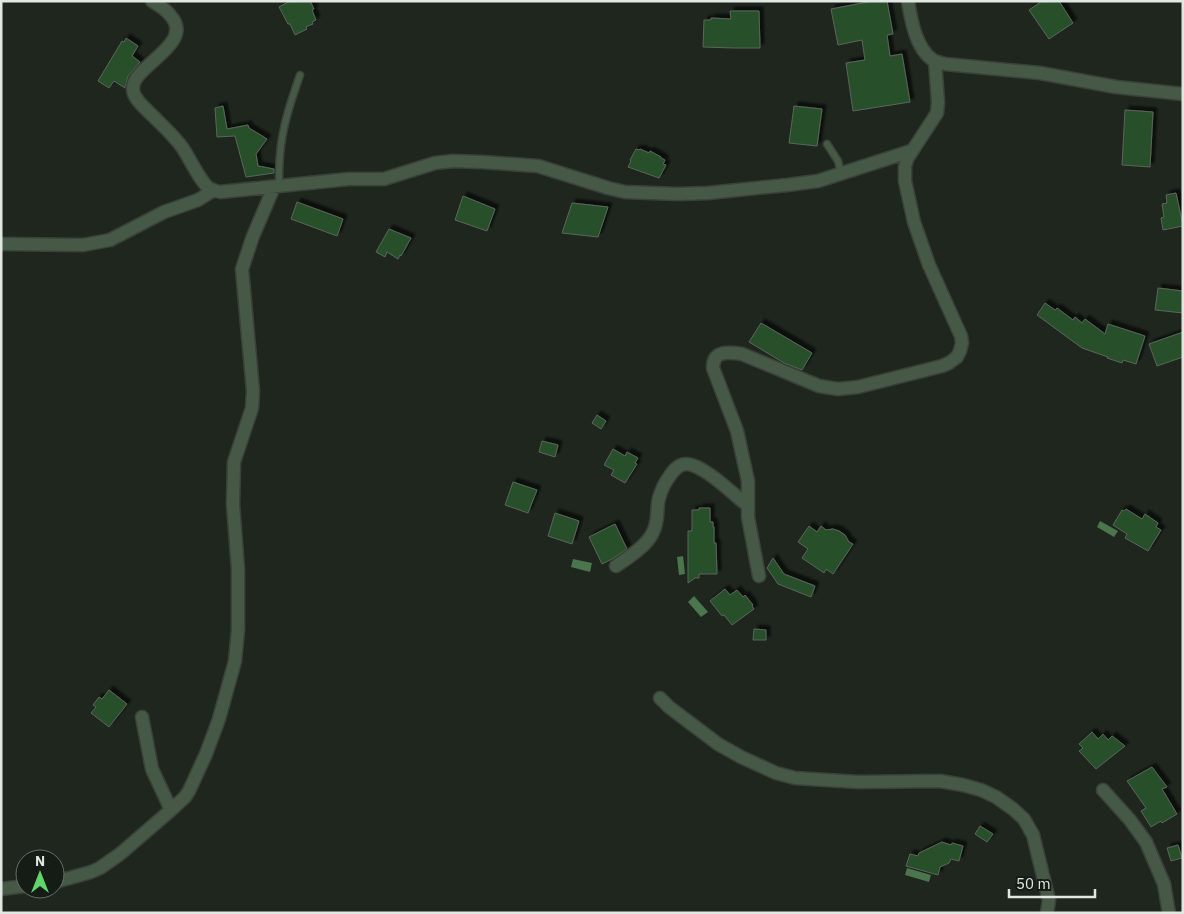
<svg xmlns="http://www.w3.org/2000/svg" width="1184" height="914" font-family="'IBM Plex Sans',sans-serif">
  <defs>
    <filter id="shadow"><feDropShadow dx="4" dy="-4" stdDeviation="1" flood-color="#0009"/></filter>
  </defs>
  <rect width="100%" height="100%" fill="#1e261e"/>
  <path fill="#4b764d" d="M1100 521 1118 531 1114 537 1097 527Z
    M683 556 685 574 679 575 677 557Z
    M573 559 592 563 590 572 571 567Z
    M694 596 708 612 701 617 688 602Z
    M907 868 931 875 929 882 905 875Z"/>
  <path fill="#265029" stroke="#5c655c" filter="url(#shadow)" d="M290 1H310L314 9 312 10 316 20 312 22 313 24 306 27 307 29 295 35 290 24H288L279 7Z
    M873 1H887L893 34 887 35 890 56 902 54 910 102 853 111 846 63 865 60 862 40 838 45 831 9Z
    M1042 1H1059L1073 23 1049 39 1029 10Z
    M730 11H759L760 48H734L703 47 704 20H711V18L731 19Z
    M126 38 138 46 132 56 140 62 128 76 125 88 114 81 109 88 98 81 122 41 124 42Z
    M223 106 227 129 248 125 249 128 267 139 256 154 258 166 274 169V173L246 177 235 136 217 137 215 108Z
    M794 106 822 109 817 146 789 143Z
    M1125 110 1153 112 1150 167 1122 165Z
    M636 149 639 150 640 149 649 153 650 151 661 157V158L665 160 663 164 666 165 659 178 628 167 631 161 630 160Z
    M1176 193 1183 226 1163 230 1161 218 1164 217 1162 204 1167 203 1166 195Z
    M463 196 495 209 487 231 455 220Z
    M297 202 343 219 337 236 291 219Z
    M572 203 608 207 598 237 562 233Z
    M389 229 411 238 401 256 400 255 398 259 387 252 385 257 376 252Z
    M1158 288 1183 291V313L1155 310Z
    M1045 303 1055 310 1057 308 1073 320 1075 317 1082 323 1085 319 1105 334 1108 324 1145 336 1136 364 1123 360 1122 363 1107 358 1108 357 1082 348 1037 315Z
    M761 323 812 353 802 370 784 363 749 342Z
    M1183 332V357L1157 366 1149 344Z
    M597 415 606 421 601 429 592 423Z
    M542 441 558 445 555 457 539 452Z
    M613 449 625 456 627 452 638 458 635 463 637 464 625 483 611 475 614 470 604 465Z
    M513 482 537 490 528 513 505 505Z
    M699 508H710V522H713V527H714V543H716L717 574H699V578H695L688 583V531H692V510H699Z
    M1126 509 1142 519 1145 514 1158 523 1156 527 1161 530 1148 551 1125 538 1127 534 1113 525 1122 510 1124 511Z
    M555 513 579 521 572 544 548 536Z
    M615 524 627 549 612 559 602 564 589 537Z
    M809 526 817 532 821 526 826 530 833 529 839 531 845 535 849 542 853 544 833 574 826 569 824 573 802 558 808 549 798 542Z
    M773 558 784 574 815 586 811 597 778 584 767 568Z
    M725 589 730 595 737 590 743 597 745 595 753 605 752 606 754 609 732 625 724 615 722 616 710 601Z
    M754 629 766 630V640H753Z
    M109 690 127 704 109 727 91 713 96 707 93 705 99 697 102 699Z
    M1092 732 1098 739 1103 734 1108 740 1112 736 1125 746 1096 769 1079 751 1083 748 1079 744Z
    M1152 767 1167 787 1162 789 1177 814 1162 823 1161 821 1151 827 1141 811 1146 808 1127 781Z
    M980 826 993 834 987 842 975 834Z
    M942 842 951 845 952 843 963 846 959 861 951 859 949 863 940 867 938 875 906 866 910 854 918 856 919 853Z
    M1178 845 1182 858 1171 861 1167 848Z"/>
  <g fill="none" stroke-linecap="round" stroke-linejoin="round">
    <g stroke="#394139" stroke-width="9">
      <path id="lane" d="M827 144 838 161 841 173
        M279 186C279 176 279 165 280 155 282 127 291 101 300 75"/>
    </g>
    <g stroke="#394139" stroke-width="15">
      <path id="street" d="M152 1C158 5 166 9 170 15 197 44 131 66 133 89 133 99 146 109 153 116 163 126 174 136 182 147 189 157 201 183 209 188 213 191 217 191 220 192L349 179H384L435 163 453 161 482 162 538 166 608 188 625 192 677 194 708 193 787 185 818 181 911 151
        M908 1C911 20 916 49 933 60 937 62 941 63 945 64L1040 73 1116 87 1183 94
        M1 244 83 245 110 240 164 212 198 200 214 190
        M616 566C628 558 648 545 653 532 659 521 656 510 659 498 661 491 664 484 669 477 673 471 678 464 686 464 703 464 733 494 747 505
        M759 576 748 517V481L737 431 713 368C713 350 728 352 742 354L819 386 838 389 858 387 942 366 949 363 957 357 960 351 962 343 961 336 929 265 914 222 905 181V167L907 159 937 113 938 102 935 61
        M660 698 669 707 718 744 741 757 776 773 795 778 858 782 940 781 963 785 981 790 996 797 1013 809 1024 819 1033 835 1049 900 1047 913
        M142 717 152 769 171 810
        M1103 790 1130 820 1146 842 1164 884 1169 913
        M55 882 91 872 100 868 120 854 171 810 185 797 189 791 206 754 219 719 235 661 238 630V569L233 504 234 462 252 408 253 391 242 269 253 236 274 187
        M1 889 25 886"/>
    </g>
    <use href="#lane" stroke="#465846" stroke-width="6"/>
    <use href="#street" stroke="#465846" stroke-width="12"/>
  </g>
  <rect width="1184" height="914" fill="none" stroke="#e2e7e2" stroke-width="5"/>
  <g transform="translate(40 874)"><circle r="24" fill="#151c15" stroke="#676d67"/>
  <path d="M0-4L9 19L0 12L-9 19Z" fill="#60d56b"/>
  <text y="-8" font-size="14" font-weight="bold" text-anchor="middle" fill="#e2e7e2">N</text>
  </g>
  <path d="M1009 889v8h86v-8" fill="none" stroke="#e2e7e2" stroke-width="2.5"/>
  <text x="1016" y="889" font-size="15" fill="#e2e7e2" stroke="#151c15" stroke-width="4" paint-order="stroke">50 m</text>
</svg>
